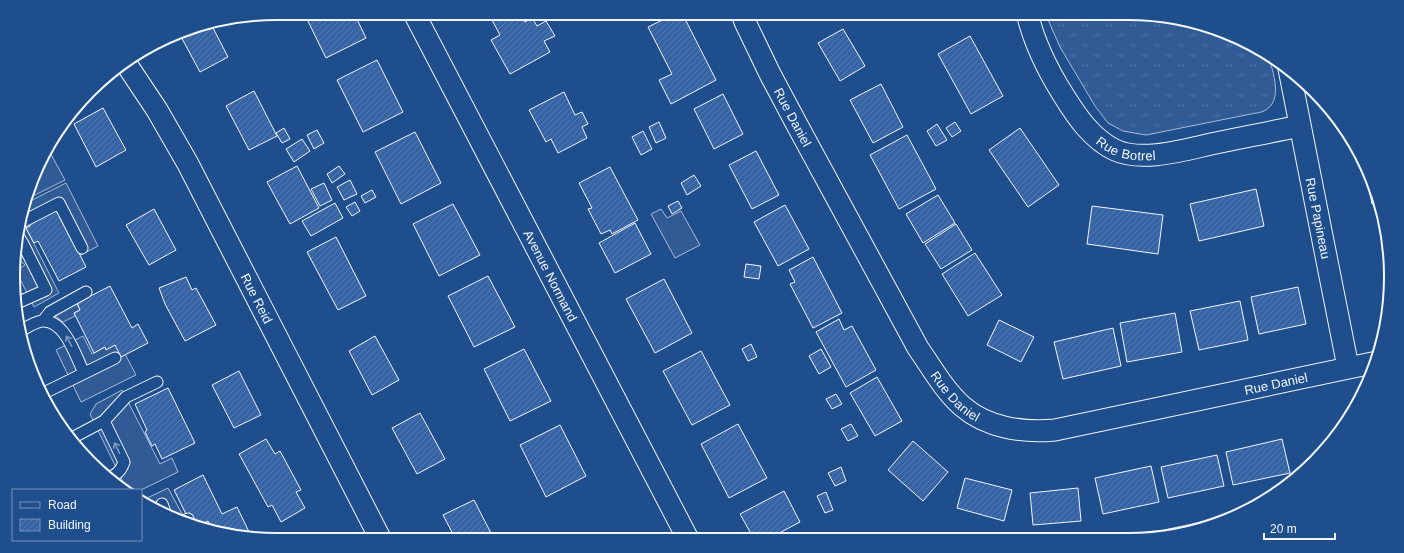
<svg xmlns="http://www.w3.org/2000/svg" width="1404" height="553" font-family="Arial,sans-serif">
  <defs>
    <pattern id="grass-tufts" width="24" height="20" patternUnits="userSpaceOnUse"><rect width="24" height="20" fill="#305b95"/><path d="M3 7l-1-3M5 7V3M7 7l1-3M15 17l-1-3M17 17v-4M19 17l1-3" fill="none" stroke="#4e73a5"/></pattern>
    <pattern id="building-hatch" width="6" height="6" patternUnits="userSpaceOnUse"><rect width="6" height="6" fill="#3563a3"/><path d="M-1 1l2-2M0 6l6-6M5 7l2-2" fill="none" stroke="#537ab1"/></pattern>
  </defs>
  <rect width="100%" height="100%" fill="#1f4e8c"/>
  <path fill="url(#grass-tufts)" stroke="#a8bbd7" d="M1045 13H1127L1212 27 1259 48 1268 55C1273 72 1284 101 1264 111 1260 113 1255 113 1251 114L1146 135 1123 131 1108 123 1095 106 1060 47Z"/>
  <path fill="#305b95" stroke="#a8bbd7" d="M47 147 65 180 25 200 27 192Z
    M66 183 98 246 81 255 57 209 25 226 59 293 34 307 16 271 25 265 19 260 16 261 15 242 24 204Z
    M661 209 667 218 681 211 700 245 675 258 651 214Z
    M72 293 80 310 74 313 75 316 63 322 45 308Z
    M83 336 92 354 105 347 107 349 115 345 125 354 136 375 81 402 56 350Z
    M122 390 160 464 172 458 178 472 141 490H127L90 414 96 404Z
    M168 488 187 523 143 500Z
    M1238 514 1229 520 1162 538H1127Z"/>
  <path fill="url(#building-hatch)" stroke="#f2f6ff" d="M304 13H354L366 38 326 58Z
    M504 13H520L525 22 532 18 537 26 546 21 555 36 544 41 550 52 510 74 491 40 500 35 492 20Z
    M677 13H682L716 80 671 104 659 80 672 74 648 27Z
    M211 24 228 57 200 72 179 33 192 27Z
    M843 29 865 66 840 81 818 43Z
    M970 36 1003 96 971 114 938 54Z
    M377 60 403 112 363 132 337 80Z
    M881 84 903 127 873 143 850 100Z
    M254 91 277 136 249 150 226 106Z
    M564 92 575 115 582 112 588 124 582 127 587 138 558 153 551 139 546 142 529 110Z
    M723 94 743 134 714 149 694 109Z
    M103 108 126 150 96 167 74 124Z
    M659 122 666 138 656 143 649 127Z
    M955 122 961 131 952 137 946 128Z
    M937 124 947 140 936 146 927 131Z
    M284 128 290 139 282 143 276 133Z
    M1020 128 1059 185 1028 207 989 150Z
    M317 130 324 143 314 149 307 135Z
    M643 131 652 149 641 155 632 137Z
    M415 132 441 183 401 204 375 152Z
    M907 135 936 189 899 209 870 155Z
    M302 139 310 151 294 162 286 149Z
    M756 151 779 195 752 209 729 165Z
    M1363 160H1364L1380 203 1372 204Z
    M297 166 319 208 290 224 267 182Z
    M339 166 345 174 332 183 327 174Z
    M610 167 638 220 612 234 610 230 601 234 588 209 592 208 579 183Z
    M694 175 701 186 687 195 681 183Z
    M350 180 357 194 344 200 337 187Z
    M324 183 332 200 320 206 311 189Z
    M1256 189 1264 226 1199 241 1190 204Z
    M372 190 376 197 365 203 361 196Z
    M938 195 955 223 923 243 906 214Z
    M678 201 682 208 672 214 668 206Z
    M355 202 360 211 352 216 346 207Z
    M335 203 343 218 311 236 302 221Z
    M453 204 480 255 439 276 413 224Z
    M785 205 809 249 778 266 754 222Z
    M1092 206 1163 215 1158 254 1087 244Z
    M57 209 86 267 59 281 38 241 34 243 26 228 30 226 29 223Z
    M154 209 176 250 149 265 126 225Z
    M635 223 651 254 615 273 599 243Z
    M956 224 972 250 941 269 925 244Z
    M336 237 366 296 338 310 307 252Z
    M975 253 1002 295 968 316 942 274Z
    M813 257 842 313 813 328 790 284 795 282 789 270Z
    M746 264 761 266 759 279 744 277Z
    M488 276 515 327 474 347 448 296Z
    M186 277 192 290 196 288 216 325 185 341 165 304 159 288Z
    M664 279 692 333 655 353 626 299Z
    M110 286 132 328 138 324 148 343 121 357 115 345 106 350 105 347 94 353 74 313 80 310 77 303Z
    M1298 287 1306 324 1259 334 1251 297Z
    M1240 301 1248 340 1199 350 1190 311Z
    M1175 313 1182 352 1127 362 1120 323Z
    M839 319 844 330 852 326 876 370 846 387 816 332Z
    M999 320 1034 337 1021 362 987 345Z
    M1113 328 1121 366 1063 379 1054 342Z
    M375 336 399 380 372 395 349 351Z
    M751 344 757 357 748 361 742 349Z
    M524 349 551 401 510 421 484 369Z
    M821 349 831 367 819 374 809 356Z
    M701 351 730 405 692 425 663 371Z
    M239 371 261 415 234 428 212 385Z
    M877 377 902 421 875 436 850 393Z
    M168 388 195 443 162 459 155 444 152 446 145 432 147 430 135 404Z
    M836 394 842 404 832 409 826 399Z
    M420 413 445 459 417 474 392 428Z
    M738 424 767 478 729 498 701 444Z
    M851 424 858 436 848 441 841 429Z
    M560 425 586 476 546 497 520 445Z
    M266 439 275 454 280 451 301 490 296 492 305 508 281 522 272 505 268 507 239 454Z
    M1282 439 1290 473 1233 485 1226 452Z
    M913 441 948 472 923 501 888 470Z
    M1217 455 1224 486 1168 498 1161 467Z
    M1151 466 1159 502 1103 514 1095 478Z
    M841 467 846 481 835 486 828 473Z
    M203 475 222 514 237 507 251 536 212 529 208 521 197 527 192 526 174 490Z
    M965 478 1012 490 1004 521 957 508Z
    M1078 488 1081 521 1033 525 1030 493Z
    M784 491 800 522 768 539H754L740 514Z
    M826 492 833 510 825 513 817 496Z
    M474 500 494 539 456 540 443 515Z"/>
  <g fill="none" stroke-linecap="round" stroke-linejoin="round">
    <g stroke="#f2f6ff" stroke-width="13">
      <path id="service" d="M20 223 59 203 82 248
        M17 234 23 244
        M15 248 23 244 46 290 17 303
        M43 321 50 312 86 292
        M19 332C26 328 34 322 42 321 65 319 76 357 84 373
        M42 394 115 358
        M104 421 126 397 157 382
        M72 438 104 421 124 462C121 471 117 474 109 478
        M162 504 165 512
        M183 521 188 519"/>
    </g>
    <g stroke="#f2f6ff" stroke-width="23">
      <g id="minor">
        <path id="s1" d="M414 13 688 539"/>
        <path id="s2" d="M742 13 745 22 770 74 795 121 918 348C932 368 944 390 962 406 987 428 1023 433 1055 430L1377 362"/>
        <path id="s3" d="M1027 13C1034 42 1048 71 1064 96 1077 117 1092 139 1115 150 1143 163 1187 149 1216 143 1244 137 1272 132 1299 126"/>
        <path id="s4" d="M125 62 157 110 188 164 381 540"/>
        <path id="s5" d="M1289 69 1348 367"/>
      </g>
    </g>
    <use href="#service" stroke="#1f4e8c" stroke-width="11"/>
    <use href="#minor" stroke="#1f4e8c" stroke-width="21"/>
  </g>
  <defs><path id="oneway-shaft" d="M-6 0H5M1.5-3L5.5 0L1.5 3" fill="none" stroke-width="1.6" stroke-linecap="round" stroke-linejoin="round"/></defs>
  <g stroke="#7e9ac0">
    <use href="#oneway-shaft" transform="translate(69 341) rotate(-117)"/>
    <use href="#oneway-shaft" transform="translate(117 448) rotate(-116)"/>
  </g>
  <g text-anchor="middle" stroke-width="3" stroke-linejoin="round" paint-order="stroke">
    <g font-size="13" fill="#f2f6ff" stroke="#1f4e8c">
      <text dy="5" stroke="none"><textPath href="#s2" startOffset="116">Rue Daniel</textPath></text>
      <text dy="5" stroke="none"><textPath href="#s3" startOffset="177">Rue Botrel</textPath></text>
      <text dy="5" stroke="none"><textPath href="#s5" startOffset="152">Rue Papineau</textPath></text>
      <text dy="5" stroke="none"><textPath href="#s1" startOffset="296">Avenue Normand</textPath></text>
      <text dy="5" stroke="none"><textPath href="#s4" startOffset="271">Rue Reid</textPath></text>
      <text dy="5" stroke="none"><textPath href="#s2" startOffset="776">Rue Daniel</textPath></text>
      <text dy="5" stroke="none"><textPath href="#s2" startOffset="440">Rue Daniel</textPath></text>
    </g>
  </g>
  <path d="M0 0H1404V553H0ZM276 20H1128A256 256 0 0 1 1384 276V277A256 256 0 0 1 1128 533H276A256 256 0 0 1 20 277V276A256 256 0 0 1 276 20Z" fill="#1f4e8c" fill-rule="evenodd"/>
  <path fill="none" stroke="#f2f6ff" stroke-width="2" d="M276 20H1128A256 256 0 0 1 1384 276V277A256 256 0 0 1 1128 533H276A256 256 0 0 1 20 277V276A256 256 0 0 1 276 20Z"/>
  <rect x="12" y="489" width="130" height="52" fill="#1f4e8c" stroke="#7391ba"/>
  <rect x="20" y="502" width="20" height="6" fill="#1f4e8c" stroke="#7391ba"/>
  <text x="48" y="509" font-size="12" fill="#f2f6ff">Road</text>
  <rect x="20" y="519" width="20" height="12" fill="url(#building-hatch)" stroke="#7391ba"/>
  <text x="48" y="529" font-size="12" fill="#f2f6ff">Building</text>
  <path d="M1264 533v6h71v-6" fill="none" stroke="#f2f6ff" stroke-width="2"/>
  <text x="1270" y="533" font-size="12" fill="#f2f6ff" stroke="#1f4e8c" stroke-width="3" paint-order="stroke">20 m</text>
</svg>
